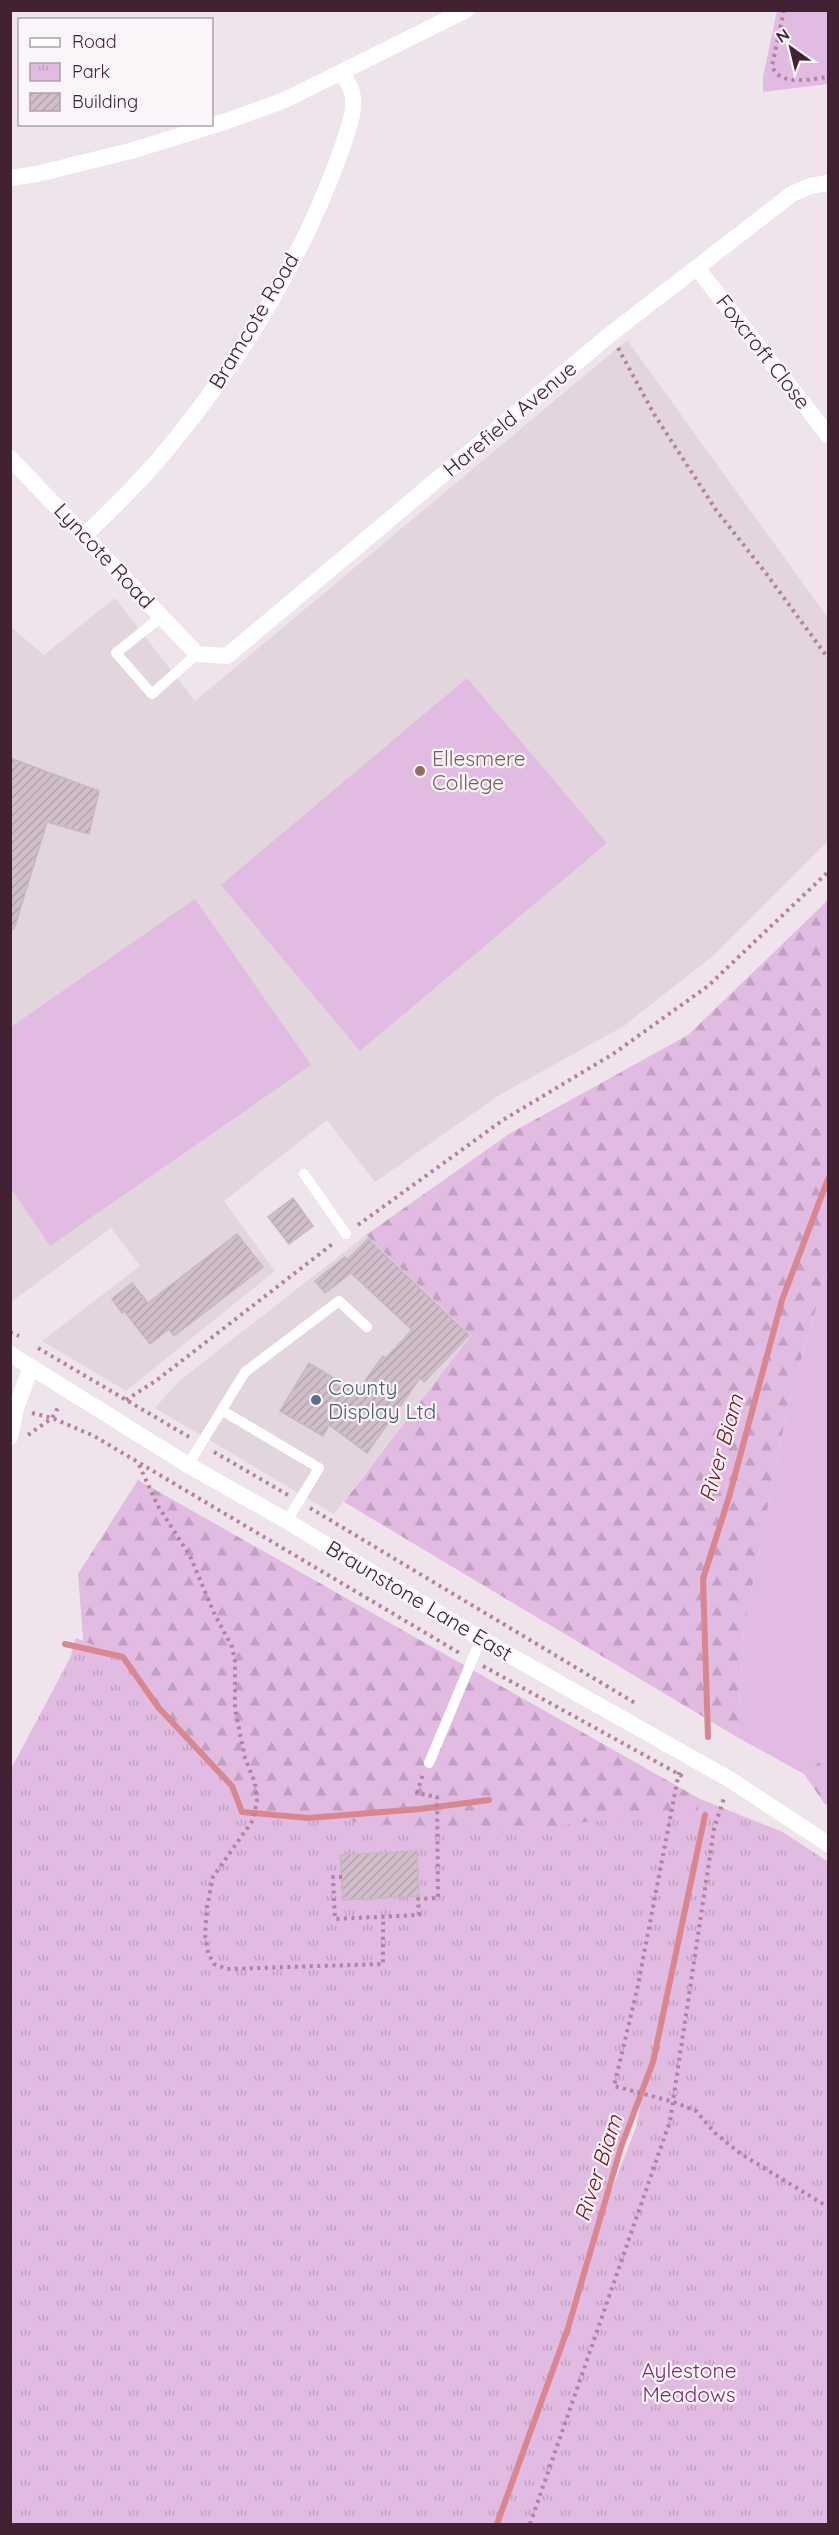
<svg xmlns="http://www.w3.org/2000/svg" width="839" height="2535" font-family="Quicksand,sans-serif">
  <defs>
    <pattern id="forest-firs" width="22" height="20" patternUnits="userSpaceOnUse" patternTransform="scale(1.5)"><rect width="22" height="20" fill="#e1bbe1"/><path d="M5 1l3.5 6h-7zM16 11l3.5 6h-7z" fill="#c2a0c2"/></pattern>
    <pattern id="park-tufts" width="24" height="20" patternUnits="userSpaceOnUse" patternTransform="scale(1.5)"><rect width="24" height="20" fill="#e1bbe1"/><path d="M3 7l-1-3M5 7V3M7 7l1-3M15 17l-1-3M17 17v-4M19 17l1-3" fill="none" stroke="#c2a0c2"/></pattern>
    <pattern id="building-hatch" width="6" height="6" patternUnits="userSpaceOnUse" patternTransform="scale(1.5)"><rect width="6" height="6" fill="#d0bfcb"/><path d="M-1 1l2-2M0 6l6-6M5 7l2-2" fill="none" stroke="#b4a4af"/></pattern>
  </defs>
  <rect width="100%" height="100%" fill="#efe4ec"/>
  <path fill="#e3d5de" d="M627 340 828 618V841L715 954 624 1026 501 1094 375 1182 327 1120 224 1201 275 1271 126 1391 42 1341 140 1266 111 1228 11 1302V627L44 655 115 598 195 701Z
    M366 1235 471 1335 334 1514 155 1408 179 1381Z"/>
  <path fill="#e1bbe1" d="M777 11H828V84L763 92V77Z
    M467 678 607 843 360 1051 221 885Z
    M195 899 311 1065 50 1246 11 1188V1027Z
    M828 1268V1763L820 1761 804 1774 737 1737 744 1628 789 1400Z"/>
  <path fill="url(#forest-firs)" d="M828 900V1268L789 1400 744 1628 737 1737 344 1502 471 1335 366 1235 509 1134 688 1035Z
    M138 1480 700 1799 690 1852 205 1857 88 1700 78 1574Z
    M820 1761 828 1763V1806L824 1803 804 1774Z"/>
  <path fill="url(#park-tufts)" fill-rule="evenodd" d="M76 1638 123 1657 158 1707 232 1786 242 1812 494 1834 677 1810 697 1814 700 1799 783 1832 828 1862V2524H11V1769L70 1658ZM642 2092 637 2125 601 2217 621 2147Z"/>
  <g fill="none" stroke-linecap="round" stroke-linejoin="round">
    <path stroke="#d88791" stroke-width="6" d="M65 1644 123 1657 158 1707 232 1786 242 1812 308 1818 420 1809 489 1800
      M708 1737 703 1579 729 1497 782 1300 828 1179
      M497 2524 568 2328 621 2147 653 2062 705 1815"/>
  </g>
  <path fill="url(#building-hatch)" stroke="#c9b5c3" stroke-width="1.5" d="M10 758 99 791 89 834 47 822 14 929 10 928Z
    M293 1198 313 1226 289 1244 268 1217Z
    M237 1234 263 1267 174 1336 169 1329 150 1344 124 1311 122 1313 112 1299 132 1283 148 1303Z
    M368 1239 469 1335 424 1382 420 1378 367 1453 329 1425 323 1436 280 1411 309 1363 357 1392 383 1356 386 1358 412 1330 351 1273 325 1293 315 1281 345 1257 347 1260Z
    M417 1851 419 1896 343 1900 340 1855Z"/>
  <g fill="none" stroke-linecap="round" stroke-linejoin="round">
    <path stroke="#b581a0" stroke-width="4" stroke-dasharray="3 4.5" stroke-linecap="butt" d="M784 10 772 66C780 87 810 79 828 77
      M618 348 654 414 716 510 765 572 828 658
      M358 1225 503 1120 613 1054 708 986 828 872
      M10 1332 19 1336
      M38 1348 189 1437
      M126 1400 157 1380 335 1242
      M32 1413 52 1418 94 1436 461 1654
      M28 1435 52 1418 59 1406
      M214 1452 288 1495
      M139 1465 158 1506 190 1556 214 1613 232 1647 235 1661V1709L245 1758 255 1783 257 1801 253 1820 213 1877 207 1907 205 1935 208 1953 214 1964 227 1969 383 1964V1917
      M310 1508 635 1703
      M483 1666 684 1777
      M679 1772 637 1990 614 2086 674 2102 696 2111 715 2133 741 2154 828 2207
      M342 1877H333L335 1919 419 1915 418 1899 438 1898 437 1797 417 1793 423 1774
      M530 2524 670 2121 714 1829 724 1798"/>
    <path stroke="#fff" stroke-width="10" d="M161 617 116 653 152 694 197 654
      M304 1174 346 1234
      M223 1411 319 1468 287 1521
      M188 1465 245 1372 339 1301 367 1327
      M429 1763 481 1639"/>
    <path stroke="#fff" stroke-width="16" d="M10 178 37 174 134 150 224 122 285 100 466 10
      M697 268 828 435
      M10 458 197 654 227 656 608 336 792 194 810 186 828 183
      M85 535C116 505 146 476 173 442 243 357 304 255 341 151 346 135 357 110 352 93 351 86 345 79 342 73
      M10 1437 16 1408 31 1367"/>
    <path stroke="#fff" stroke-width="16" d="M10 1354 188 1465 287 1521 481 1639 729 1779 828 1844"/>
  </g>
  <circle fill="#8d6e63" stroke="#faf5f9" stroke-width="2" cx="420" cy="771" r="6"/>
  <circle fill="#5c6f8a" stroke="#faf5f9" stroke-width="2" cx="316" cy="1400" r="6"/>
  <g text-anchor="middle" stroke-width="4.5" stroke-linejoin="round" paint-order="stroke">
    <g font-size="21" fill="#422133" stroke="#faf5f9">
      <text transform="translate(254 321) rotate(-59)" y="7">Bramcote Road</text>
      <text transform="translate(763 352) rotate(52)" y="7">Foxcroft Close</text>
      <text transform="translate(510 419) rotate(-40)" y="7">Harefield Avenue</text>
      <text transform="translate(104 556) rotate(47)" y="7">Lyncote Road</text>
      <text transform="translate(419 1601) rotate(31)" y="7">Braunstone Lane East</text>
    </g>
    <g font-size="21" fill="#785e54" stroke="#faf5f9" text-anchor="start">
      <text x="432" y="766">Ellesmere<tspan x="432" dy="24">College</tspan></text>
    </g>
    <g font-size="21" fill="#4e5e75" stroke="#faf5f9" text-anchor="start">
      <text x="328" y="1395">County<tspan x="328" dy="24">Display Ltd</tspan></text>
    </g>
    <g font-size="21" fill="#7d2774" stroke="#faf5f9">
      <text x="689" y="2378">Aylestone<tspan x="689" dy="24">Meadows</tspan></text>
    </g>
    <g font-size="22" font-style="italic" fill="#841521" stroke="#faf5f9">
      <text transform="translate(721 1448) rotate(-74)" y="8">River Biam</text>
      <text transform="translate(598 2168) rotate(-72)" y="8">River Biam</text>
    </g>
  </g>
  <rect width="839" height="2535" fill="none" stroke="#422133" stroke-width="24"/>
  <rect x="18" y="18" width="195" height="108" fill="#faf5f9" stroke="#b0a0aa" stroke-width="1.5"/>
  <rect x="30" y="38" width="30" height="9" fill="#ffffff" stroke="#b0a0aa" stroke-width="1.5"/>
  <text x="72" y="48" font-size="18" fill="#422133">Road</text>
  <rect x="30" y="63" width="30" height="18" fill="url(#park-tufts)" stroke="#b0a0aa" stroke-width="1.5"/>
  <text x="72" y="78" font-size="18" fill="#422133">Park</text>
  <rect x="30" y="93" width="30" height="18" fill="url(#building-hatch)" stroke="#b0a0aa" stroke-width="1.5"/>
  <text x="72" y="108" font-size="18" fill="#422133">Building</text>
  <g transform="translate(791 48) rotate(326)" stroke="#faf5f9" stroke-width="4.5" paint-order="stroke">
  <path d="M0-4.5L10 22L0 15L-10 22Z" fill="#422133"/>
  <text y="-9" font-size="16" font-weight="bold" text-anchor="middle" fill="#422133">N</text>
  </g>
</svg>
